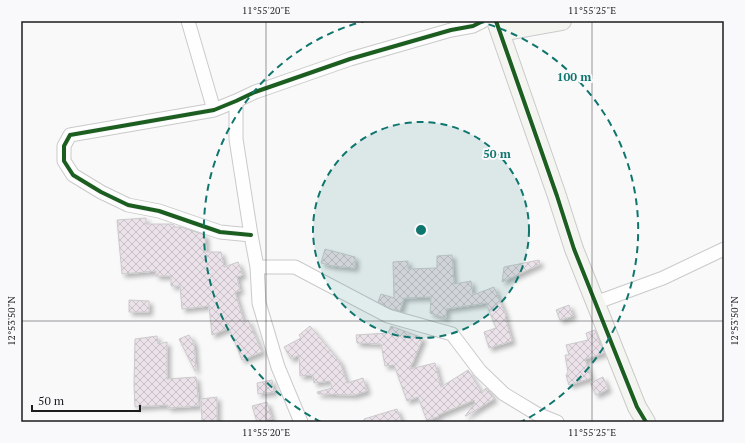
<svg xmlns="http://www.w3.org/2000/svg" width="745" height="443" font-family="'PT Serif',serif">
  <defs>
    <pattern id="building-cross-hatch" width="8" height="8" patternUnits="userSpaceOnUse"><rect width="8" height="8" fill="#ebe1e8"/><path d="M0 0l8 8M0 8l8-8" fill="none" stroke="#c9c1c7"/></pattern>
    <filter id="shadow"><feDropShadow dx="3.5" dy="3.5" stdDeviation="2" flood-color="#0004"/></filter>
  </defs>
  <rect width="100%" height="100%" fill="#f9f9fa"/>
  <path fill="url(#building-cross-hatch)" stroke="#cacacb" filter="url(#shadow)" d="M146 218V224H171L174 225V227H181L205 235 206 252H221L224 267 238 262 243 275 237 277 240 291 235 292 244 322 248 320 262 352 242 360 229 328 212 335 209 306 182 309 180 286H171V276H156V271L122 274 117 220Z
    M325 249 355 257V268L333 266 321 263Z
    M452 255 454 284 471 281 473 295 494 287 506 316 505 317 512 341 489 348 484 332 496 328 486 303 446 309V318L430 313 431 297 404 298 400 311 391 309 378 302 381 294 394 298 393 262 408 261V269L437 268V256Z
    M539 260 540 264 502 282 504 267Z
    M129 300 149 301V312H129Z
    M569 305 573 316 560 320 556 310Z
    M310 326 340 362 347 383 363 378 367 391 354 395 318 394 317 392 332 388 330 381 314 383 313 375 300 376 299 355 291 359 284 347 301 338 299 335Z
    M391 326 423 338 410 369 435 363 441 387 468 370 482 393 486 388 490 392 494 399 466 416H465L475 403 474 400 438 415 439 416 427 421 418 397 407 401 394 365 385 366 381 344 357 343 356 335 388 333Z
    M595 330 604 353 585 359 591 378 569 385 566 375 568 372 565 355H569L566 345 588 340 586 333Z
    M189 335 194 343 196 371H195L179 339Z
    M157 336 158 344 167 342V379L196 377 199 406 168 408V405L135 407 134 385 135 339Z
    M603 377 608 389 596 395 590 383Z
    M272 380 274 392 258 394 257 383Z
    M217 397V422H202L201 399Z
    M267 402 272 419 268 420 269 422H257L252 406Z
    M397 409 402 422H364V419Z"/>
  <g fill="none" stroke-linecap="round" stroke-linejoin="round">
    <g stroke="#cacacb" stroke-width="15">
      <path id="street" d="M188 21 214 110
        M236 101V139L251 235 257 267 259 303 278 367 301 422
        M251 235 220 232 159 211 128 205 101 192 73 175 64 161V146L70 135 214 110 236 101 255 92 350 59 451 30 473 26 483 21
        M257 267H295L388 316 452 334 480 371 504 394 537 414 557 422
        M595 303 663 278 724 249"/>
    </g>
    <g stroke="#cacacb" stroke-width="20">
      <path id="secondary" d="M496 21 557 196 574 249 637 407 646 422
        M500 32 562 21"/>
    </g>
    <use href="#street" stroke="#fefefe" stroke-width="13"/>
    <use href="#secondary" stroke="#f4f5f0" stroke-width="18"/>
    <g stroke="#f9f8fb" stroke-width="6">
      <path id="cycleway" d="M496 21 557 196 574 249 637 407 646 422
        M251 235 220 232 159 211 128 205 101 192 73 175 64 161V146L70 135 214 110 236 101 255 92 350 59 451 30 473 26 483 21"/>
    </g>
    <use href="#cycleway" stroke="#1b5e20" stroke-width="4"/>
  </g>
  <path fill="none" stroke="#1d1d1e" stroke-width="1" stroke-opacity="0.45" d="M266 21V422M592 21V422M21 321H724"/>
  <circle cx="421" cy="230" r="108" fill="#0f766e" fill-opacity=".12"/>
  <g fill="none" stroke="#0f766e" stroke-width="2" stroke-dasharray="7 5">
    <circle cx="421" cy="230" r="108"/>
    <path d="M321 422A216 216 0 0 1 365 21M477 21A216 216 0 0 1 521 422"/>
  </g>
  <circle cx="421" cy="230" r="6" fill="#0f766e" stroke="#f9f8fb" stroke-width="2"/>
  <g font-size="12" text-anchor="middle" font-weight="bold" fill="#0f766e" stroke="#f9f8fb" stroke-width="4" stroke-linejoin="round" paint-order="stroke">
    <text x="574" y="81">100 m</text>
    <text x="497" y="158">50 m</text>
  </g>
  <rect width="745" height="443" fill="none" stroke="#f9f8fb" stroke-width="44"/>
  <path d="M32 405v6h108v-6" fill="none" stroke="#1d1d1e" stroke-width="2"/>
  <text x="38" y="405" font-size="12" fill="#1d1d1e" stroke="#f9f8fb" stroke-width="3" paint-order="stroke">50 m</text>
  <rect x="22" y="22" width="701" height="399" fill="none" stroke="#1d1d1e" stroke-width="1.5"/>
  <g font-size="10" text-anchor="middle" fill="#1d1d1e">
    <text x="266" y="14">11°55'20"E</text>
    <text x="592" y="14">11°55'25"E</text>
    <text transform="translate(11 321) rotate(-90)" y="4">12°53'50"N</text>
    <text transform="translate(734 321) rotate(-90)" y="4">12°53'50"N</text>
    <text x="266" y="436">11°55'20"E</text>
    <text x="592" y="436">11°55'25"E</text>
  </g>
</svg>
